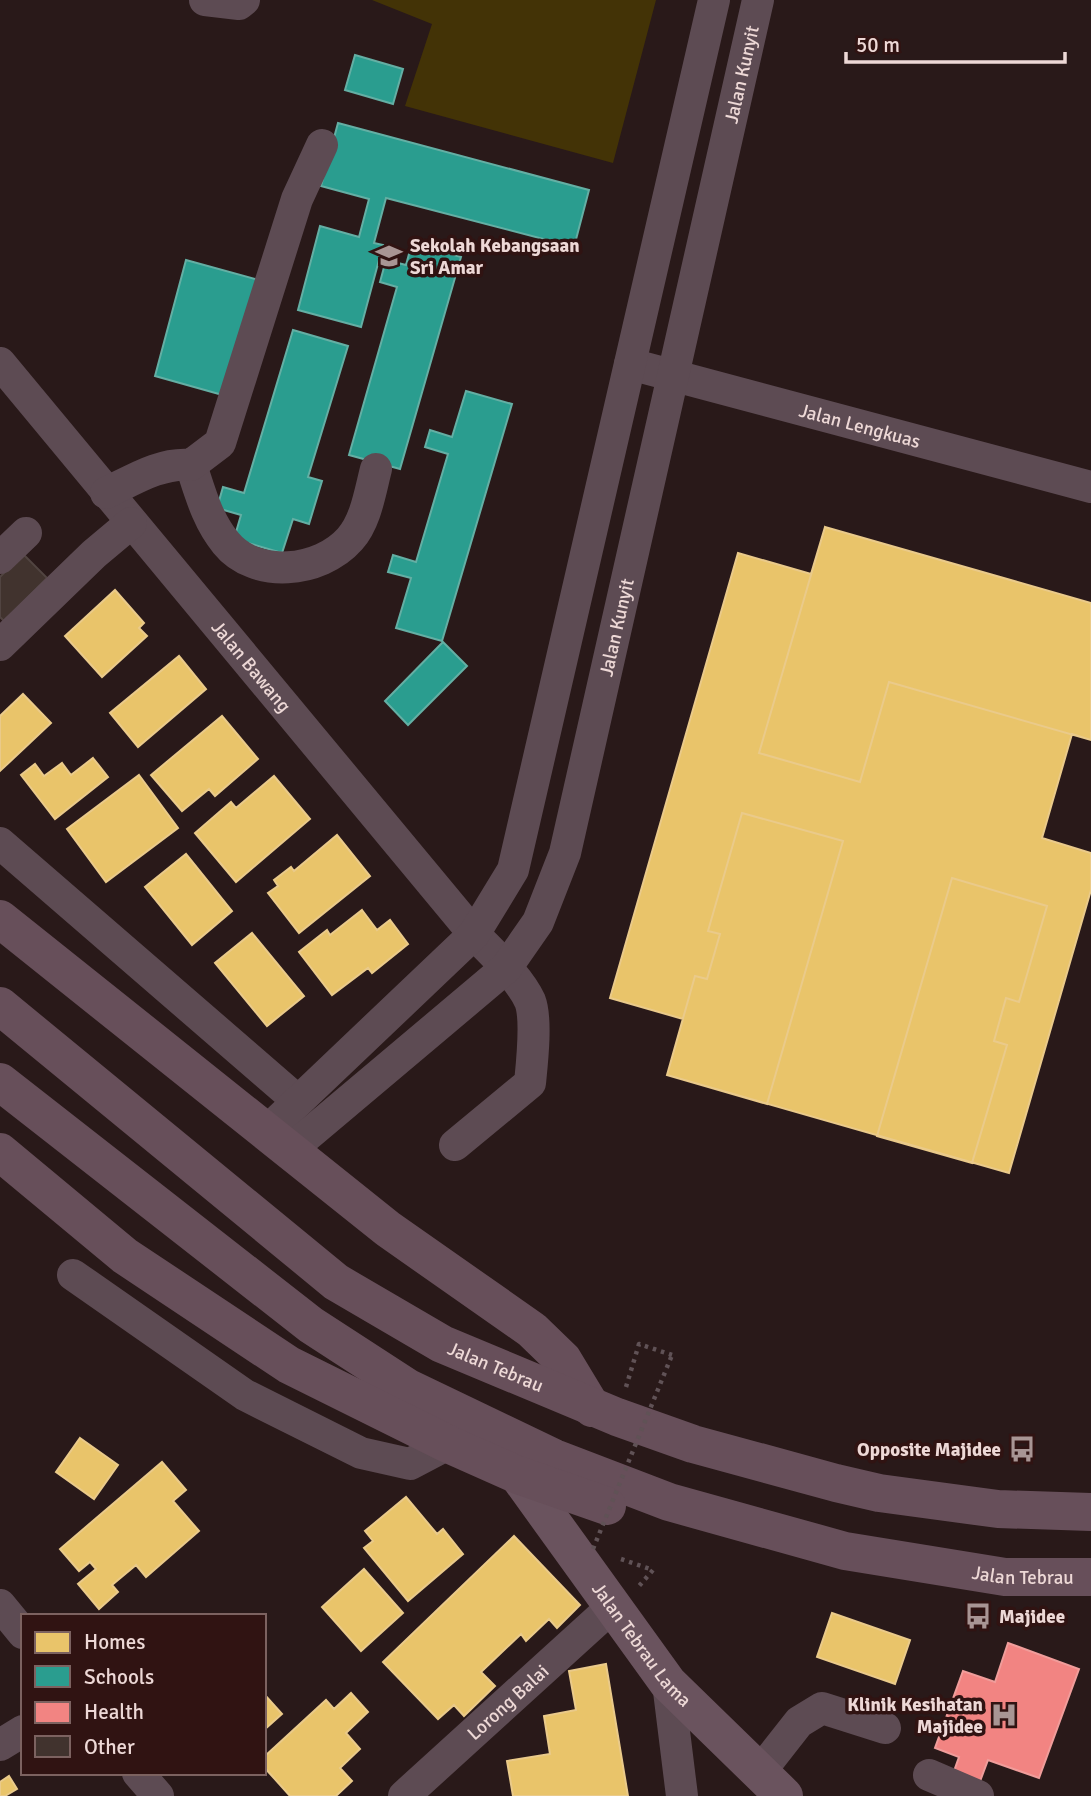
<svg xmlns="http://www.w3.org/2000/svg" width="1091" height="1796" font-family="Signika,sans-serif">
  <rect width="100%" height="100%" fill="#291919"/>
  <path fill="#433306" d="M372 0H656L613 163 405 106 432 24Z"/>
  <path fill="#e9c46a" stroke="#eaca8a" stroke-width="2" d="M825 527 1091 603V740L1072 734 1042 838 1091 853V890L1009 1173 667 1075 683 1019 610 998 738 553 811 574Z
    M825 527 1091 603V740L889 682 860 782 759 753Z
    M115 590 144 623 139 628 147 636 102 677 65 636Z
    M179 656 206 689 138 747 110 713Z
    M23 694 51 723 0 771V716Z
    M222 716 258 759 215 796 209 789 182 811 151 775Z
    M93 758 108 777 55 819 21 775 35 764 44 776 62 763 71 775Z
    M139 775 178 828 106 882 67 829Z
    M274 776 310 819 236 882 195 833 231 802 236 808Z
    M742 813 843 841 767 1104 667 1075 695 976 707 979 720 934 708 931Z
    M337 835 370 876 299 933 268 893 278 886 274 880 291 867 294 871Z
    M186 854 232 911 192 945 145 887Z
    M952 878 1047 906 1019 1002 1006 998 994 1041 1007 1045 972 1163 877 1136Z
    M362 910 377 930 390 920 408 944 372 973 368 968 332 995 299 952 327 930 330 935Z
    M252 933 304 996 267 1026 215 963Z
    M80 1438 118 1465 94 1499 56 1472Z
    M162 1462 186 1490 173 1501 199 1531 146 1577 136 1565 112 1585 118 1592 99 1609 78 1584 96 1569 90 1562 79 1571 60 1549Z
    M406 1497 437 1534 443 1529 463 1554 408 1601 364 1548 373 1541 365 1531Z
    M514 1536 580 1605 557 1628 549 1619 526 1641 521 1634 481 1672 495 1686 464 1716 454 1705 438 1719 383 1662Z
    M364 1569 403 1613 361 1651 322 1607Z
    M832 1613 910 1640 895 1684 817 1657Z
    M606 1664 628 1796H513L507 1761 550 1754 544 1716 576 1710 569 1671Z
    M351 1693 368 1712 346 1733 360 1749 340 1768 352 1781 336 1796H290L264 1767V1757L326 1700 334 1709Z
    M264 1694 282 1714 264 1730Z
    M9 1776 17 1789 5 1796H0V1782Z"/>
  <path fill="#2a9d8f" stroke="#64afa4" stroke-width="2" d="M355 55 403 69 393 104 345 90Z
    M338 123 589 190 574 247 386 198 374 243 383 245 361 327 298 310 320 226 359 237 369 199 321 186Z
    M412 243 461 257 400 469 349 455 397 287 380 282 386 260 406 265Z
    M186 260 259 280 226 396 155 376Z
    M293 330 348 346 308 477 322 481 309 524 293 519 282 553 234 539 241 515 217 508 223 487 244 493Z
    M466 391 512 404 442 641 396 628 411 578 388 572 393 555 416 562 448 454 425 447 430 430 452 437Z
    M443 642 467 666 408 725 385 701Z"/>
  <path fill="#f28482" stroke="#f09d9b" stroke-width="2" d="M1008 1643 1079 1669 1039 1778 988 1760 979 1784 953 1774 959 1757 935 1748 963 1671 995 1682Z"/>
  <path fill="#41332e" stroke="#514441" stroke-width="2" d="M23 554 47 578 4 621 0 617V577Z"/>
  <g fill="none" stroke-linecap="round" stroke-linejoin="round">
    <path stroke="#605256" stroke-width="4.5" stroke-dasharray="3.5 5" stroke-linecap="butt" d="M626 1387 639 1344 672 1355
      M621 1559 653 1570 639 1586"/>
    <g stroke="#5d4b53" stroke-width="32">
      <path d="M205 0 239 4 244 0"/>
      <path id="s1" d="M0 363 474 934C492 953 519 977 530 1001 537 1019 532 1063 530 1083L455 1145"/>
      <path id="s2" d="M630 364 1091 487"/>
      <path d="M191 465C200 492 207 520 226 543 255 579 320 573 350 539 366 521 370 492 376 469"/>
      <path d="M106 493C133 480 161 462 191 465L220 443 297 199 322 145"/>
      <path d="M0 558 26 533"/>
      <path d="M0 645 94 554 131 523"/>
      <path d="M0 843 298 1101"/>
      <path d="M267 1131 474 934 513 870 714 0"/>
      <path id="s3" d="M290 1150 506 968 538 922 565 853 758 0"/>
      <path d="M73 1275 245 1395 361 1453 410 1464 448 1444"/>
      <path d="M0 1605 23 1633"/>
      <path d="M668 1683 682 1796"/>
      <path d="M0 1745 23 1731"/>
      <path d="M138 1773 158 1796"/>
      <path d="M759 1773 799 1722 822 1708 885 1728"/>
      <path d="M929 1775 978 1796"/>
      <path id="s4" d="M404 1796 612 1607"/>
    </g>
    <path stroke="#6a535e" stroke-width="38" id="s5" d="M518 1475 668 1683 784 1796"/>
    <g stroke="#674f5a" stroke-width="38">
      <path d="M0 919 388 1229 532 1330 563 1360 592 1408"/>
      <path id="s6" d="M0 1006 336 1282 442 1344 617 1417 693 1444 836 1483 879 1493 998 1509 1091 1512"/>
      <path id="s7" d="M0 1082 311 1325 408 1388 554 1458 669 1502 845 1551 1005 1577H1091"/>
      <path d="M0 1152 125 1256 289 1365 448 1444 518 1475 607 1506"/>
    </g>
    <path stroke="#605256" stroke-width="4.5" stroke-dasharray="3.5 5" stroke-linecap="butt" d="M593 1549 672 1355"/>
  </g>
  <defs>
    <g id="school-bare" transform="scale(2.1)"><path d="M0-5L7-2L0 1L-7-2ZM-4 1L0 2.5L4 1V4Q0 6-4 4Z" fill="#a89594" stroke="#301312" stroke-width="2.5" paint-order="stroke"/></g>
    <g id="bus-bare" transform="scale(2.1)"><path d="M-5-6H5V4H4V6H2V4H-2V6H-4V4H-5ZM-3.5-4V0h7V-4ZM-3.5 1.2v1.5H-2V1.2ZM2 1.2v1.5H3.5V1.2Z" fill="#a89594" stroke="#301312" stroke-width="2.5" paint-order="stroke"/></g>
    <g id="hospital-bare" transform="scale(2.1)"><path d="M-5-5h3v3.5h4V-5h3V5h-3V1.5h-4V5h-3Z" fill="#a89594" stroke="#301312" stroke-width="2.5" paint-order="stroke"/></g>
  </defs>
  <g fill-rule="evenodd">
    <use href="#school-bare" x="389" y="256"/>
    <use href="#bus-bare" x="1022" y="1449"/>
    <use href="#bus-bare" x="978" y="1616"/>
    <use href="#hospital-bare" x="1004" y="1715"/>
  </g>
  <g text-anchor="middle" stroke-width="7" stroke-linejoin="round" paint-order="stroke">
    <g font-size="19" fill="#edd8d6" stroke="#301312">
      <text dy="7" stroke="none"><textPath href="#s3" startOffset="1211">Jalan Kunyit</textPath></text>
      <text dy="7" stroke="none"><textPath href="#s2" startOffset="238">Jalan Lengkuas</textPath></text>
      <text dy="7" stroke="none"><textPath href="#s3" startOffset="644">Jalan Kunyit</textPath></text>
      <text dy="7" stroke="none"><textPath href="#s1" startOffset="394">Jalan Bawang</textPath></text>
      <text dy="7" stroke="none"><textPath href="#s6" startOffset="616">Jalan Tebrau</textPath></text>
      <text dy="7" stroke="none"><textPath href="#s7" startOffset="1158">Jalan Tebrau</textPath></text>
      <text dy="7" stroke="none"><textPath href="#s5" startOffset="210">Jalan Tebrau Lama</textPath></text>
      <text dy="7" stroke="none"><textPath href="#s4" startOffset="140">Lorong Balai</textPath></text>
    </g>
    <g font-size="19" font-weight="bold" fill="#edd8d6" stroke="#301312" text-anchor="start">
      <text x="410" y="252">Sekolah Kebangsaan<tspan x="410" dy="22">Sri Amar</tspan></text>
      <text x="1001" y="1456" text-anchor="end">Opposite Majidee</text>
      <text x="999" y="1623">Majidee</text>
      <text x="983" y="1711" text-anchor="end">Klinik Kesihatan<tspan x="983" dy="22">Majidee</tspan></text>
    </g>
  </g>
  <rect x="21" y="1614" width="245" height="161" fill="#301312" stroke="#7c6260" stroke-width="2"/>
  <rect x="35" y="1632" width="35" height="21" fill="#e9c46a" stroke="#7c6260" stroke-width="2"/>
  <text x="84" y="1649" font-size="21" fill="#edd8d6">Homes</text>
  <rect x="35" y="1666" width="35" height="21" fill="#2a9d8f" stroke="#7c6260" stroke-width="2"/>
  <text x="84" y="1684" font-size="21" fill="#edd8d6">Schools</text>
  <rect x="35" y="1702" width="35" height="21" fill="#f28482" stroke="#7c6260" stroke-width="2"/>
  <text x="84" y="1719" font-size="21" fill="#edd8d6">Health</text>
  <rect x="35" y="1736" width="35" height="21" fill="#41332e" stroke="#7c6260" stroke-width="2"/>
  <text x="84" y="1754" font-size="21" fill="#edd8d6">Other</text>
  <path d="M846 52v10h219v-10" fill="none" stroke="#edd8d6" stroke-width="3.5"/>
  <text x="856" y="52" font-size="21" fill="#edd8d6" stroke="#301312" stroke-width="5" paint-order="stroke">50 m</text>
</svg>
